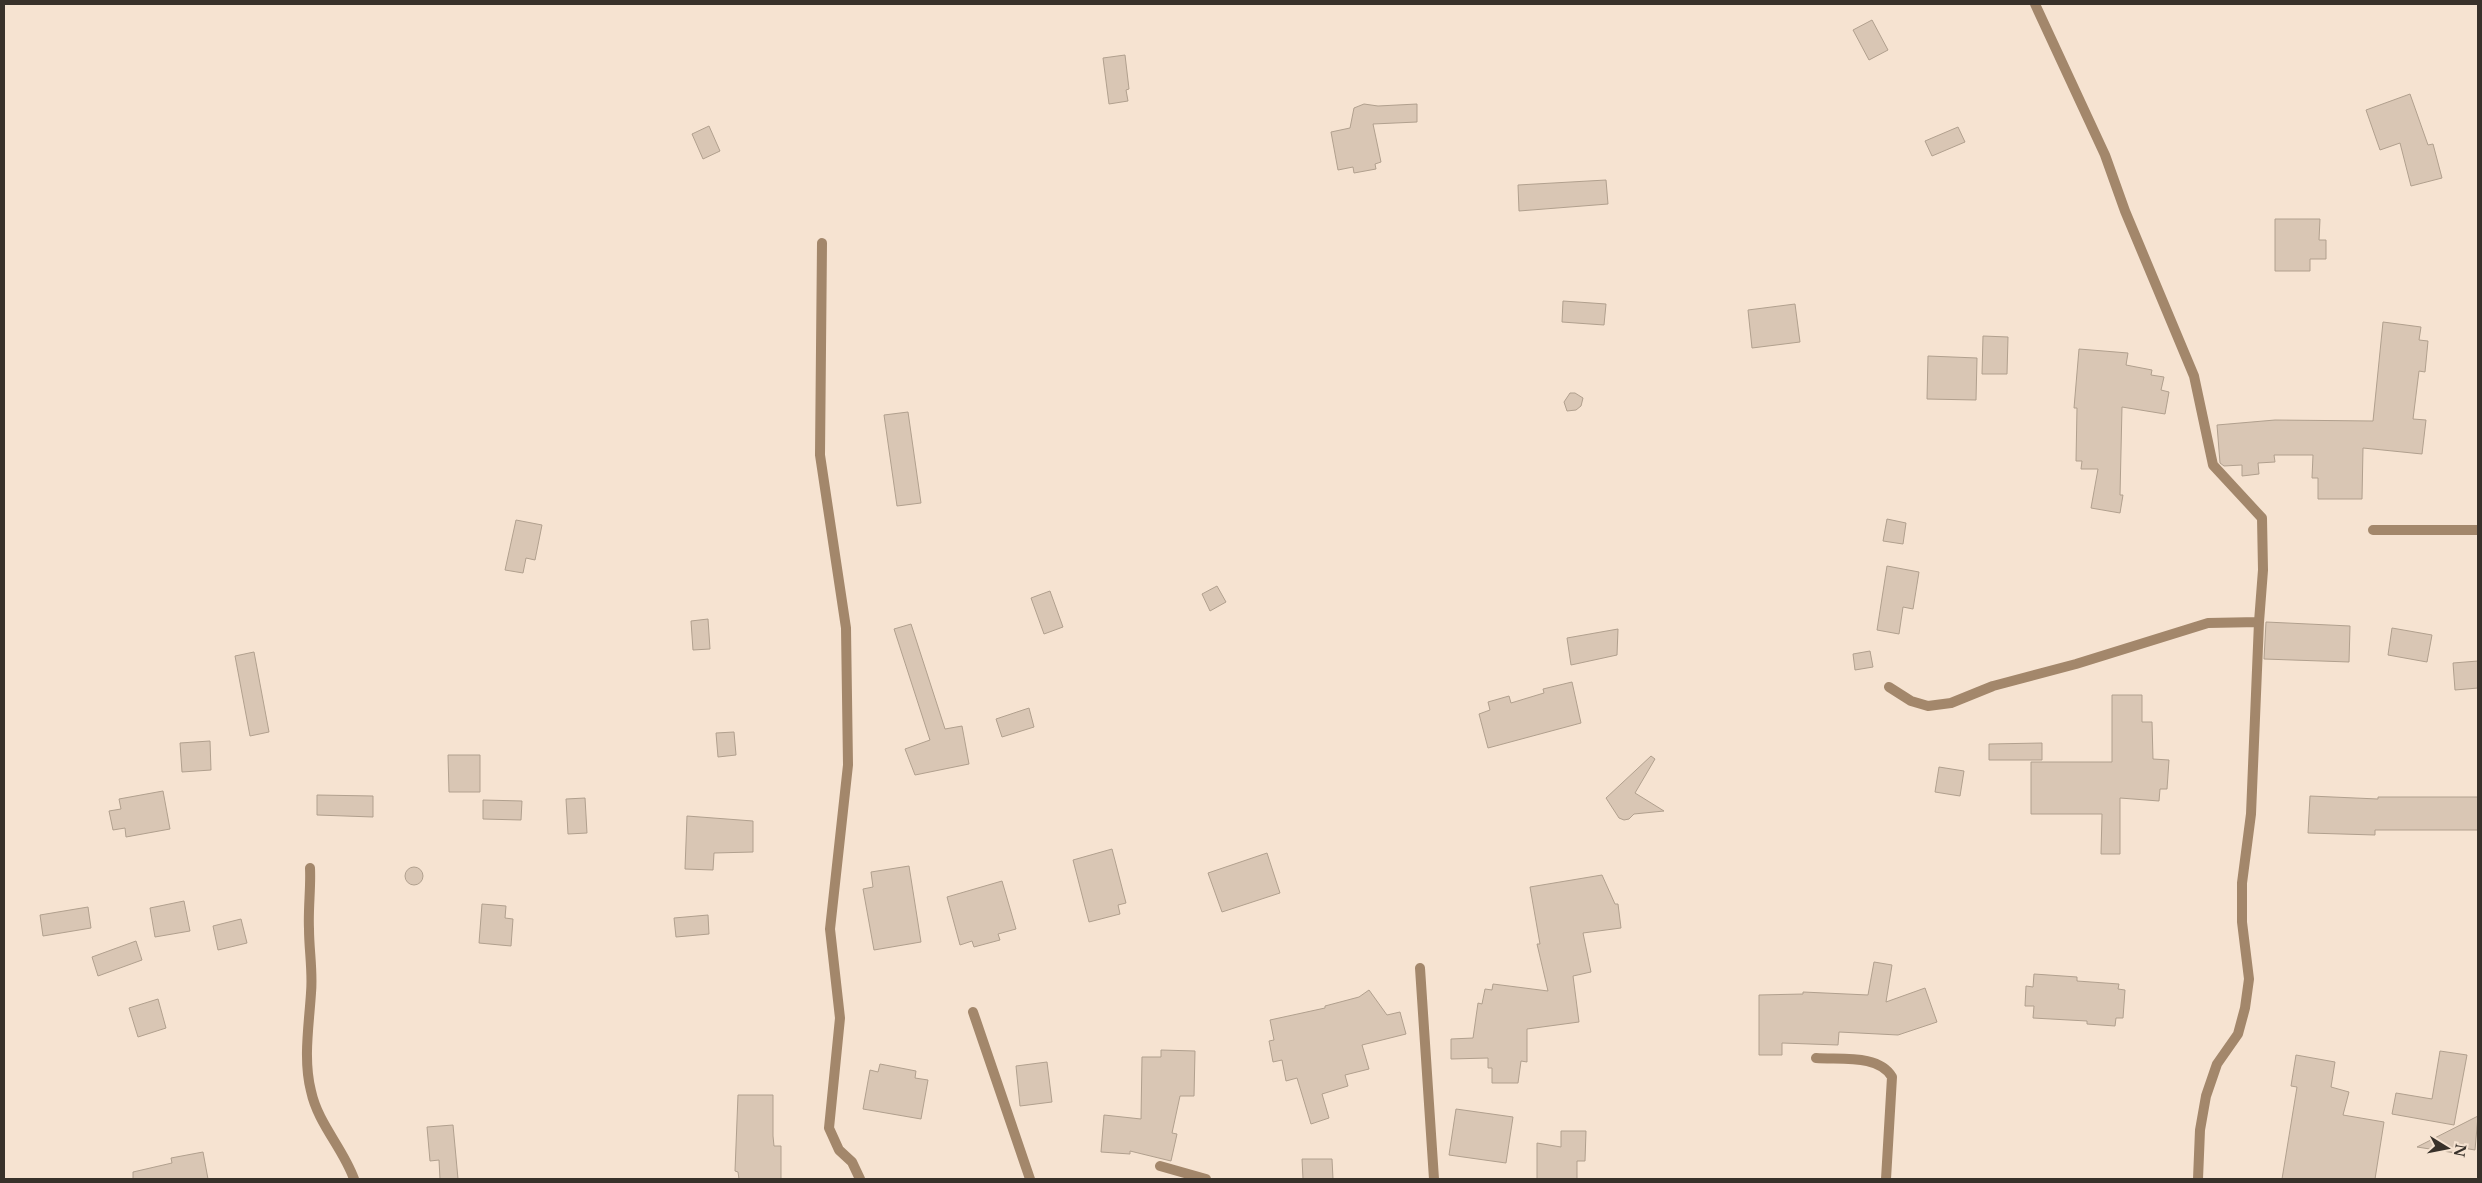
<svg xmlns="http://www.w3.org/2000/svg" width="2482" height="1183" font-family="'Libre Baskerville',serif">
  <rect width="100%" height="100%" fill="#f6e3d1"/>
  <path fill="#d9c6b4" stroke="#b1a08e" d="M1872 20 1888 50 1869 60 1853 30Z
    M1125 55 1129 89 1126 90 1128 101 1109 104 1103 58Z
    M2410 94 2428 145 2433 144 2442 178 2411 186 2400 143 2380 150 2366 110Z
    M1364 104 1378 106 1417 104V122L1373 124 1381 162 1375 164 1376 169 1354 173 1353 167 1338 170 1331 132 1350 128 1354 108Z
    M709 126 720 151 703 159 692 134Z
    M1958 127 1965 142 1932 156 1925 141Z
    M1606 180 1608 204 1519 211 1518 185Z
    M2275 219H2320L2319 240H2326V259H2310V271H2275Z
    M1563 301 1606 304 1604 325 1562 322Z
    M1795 304 1800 342 1752 348 1748 310Z
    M2383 322 2421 327 2419 340 2428 341 2425 372 2419 371 2413 419 2426 420 2422 454 2363 448 2362 499H2318V478H2312L2313 455H2274L2275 462 2258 463 2259 474 2242 476V465L2224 466 2220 463 2217 425 2275 420 2373 421Z
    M1983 336 2008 337 2007 374H1982Z
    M2079 349 2128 353 2126 365 2152 370 2151 375 2164 377 2161 390 2169 392 2165 414 2122 407 2120 495H2123L2120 513 2091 508 2098 469H2081L2082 461H2076L2077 408H2074Z
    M1928 356 1977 358 1976 400 1927 399Z
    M1570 393H1575L1583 398 1581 406 1576 410 1567 411 1564 402Z
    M908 412 921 503 897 506 884 415Z
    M1887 519 1906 523 1903 544 1883 541Z
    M516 520 542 525 535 560 526 558 523 573 505 570Z
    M1887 566 1919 572 1913 609 1903 607 1899 634 1877 630Z
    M1217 586 1226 602 1210 611 1202 594Z
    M1050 591 1063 627 1044 634 1031 598Z
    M708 619 710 649 693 650 691 621Z
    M2266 622 2350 626 2349 662 2264 659Z
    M911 624 945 729 962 726 969 764 915 775 905 749 930 740 894 629Z
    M2392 628 2432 635 2427 662 2388 655Z
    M1618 629 1617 655 1571 665 1567 638Z
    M1870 651 1873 667 1855 670 1853 654Z
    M254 652 269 732 250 736 235 656Z
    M2478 661V688L2455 690 2453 663Z
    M1572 682 1581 723 1488 748 1479 714 1490 710 1488 702 1509 696 1511 703 1544 693 1543 689Z
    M2112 695H2142V722H2152L2153 759 2169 760 2167 789H2160L2159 801 2120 798V854H2101L2102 814H2031V762H2112Z
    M1029 708 1034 727 1002 737 996 719Z
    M734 732 736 755 718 757 716 733Z
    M210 741 211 770 182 772 180 743Z
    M2042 743V760H1989V744Z
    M448 755H480V792H449Z
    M1651 756 1655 759 1635 793 1664 811 1634 814 1629 819 1624 820 1619 818 1606 798Z
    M1939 767 1964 771 1960 796 1935 792Z
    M163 791 170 829 126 837 125 828 113 830 109 811 121 809 119 799Z
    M317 795 373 796V817L317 815Z
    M2310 796 2378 799V797H2478V830H2375V835L2308 833Z
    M585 798 587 833 568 834 566 799Z
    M483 800 522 801 521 820 483 819Z
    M687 816 753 821V852L714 853 713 870 685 869Z
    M1112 849 1126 903 1118 905 1120 914 1089 922 1073 860Z
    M1267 853 1280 893 1222 912 1208 873Z
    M909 866 921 942 874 950 863 889 873 887 871 872Z
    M405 876a9 9 0 1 1 18 0a9 9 0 1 1-18 0Z
    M1602 875 1615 904H1618L1621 928 1583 933 1591 972 1573 976 1579 1022 1527 1029V1062L1521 1061 1518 1083H1492V1068H1488V1058L1451 1059V1039L1473 1038 1478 1003 1482 1004 1485 989 1492 990 1493 984 1548 991 1537 944H1540L1530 887Z
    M1002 881 1016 929 998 934 1000 940 974 947 972 941 960 945 947 897Z
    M184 901 190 931 155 937 150 908Z
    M482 904 506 906 505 918 513 919 511 946 479 943Z
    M88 907 91 928 43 936 40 915Z
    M708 915 709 934 676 937 674 918Z
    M241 919 247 943 218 950 213 926Z
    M136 941 142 960 98 976 92 957Z
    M1874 962 1892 965 1886 1002 1925 988 1937 1022 1898 1035 1839 1032 1838 1045 1782 1043V1055H1759V995L1803 994V992L1868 995Z
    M2034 974 2077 977V981L2119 984 2118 989 2125 990 2123 1018H2116L2115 1026 2087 1024V1021L2033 1018 2034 1006H2025L2026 986 2033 987Z
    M1369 990 1387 1015 1400 1012 1406 1034 1362 1045 1369 1069 1345 1075 1348 1086 1322 1094 1329 1118 1311 1124 1297 1078 1286 1081 1282 1060 1273 1062 1269 1041 1274 1040 1270 1020 1325 1008V1006L1359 997Z
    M158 999 166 1028 138 1037 129 1008Z
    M1161 1050 1195 1051 1194 1096H1180L1172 1133 1177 1134 1171 1161 1130 1151V1154L1101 1152 1104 1115 1141 1119 1142 1057H1161Z
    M2440 1051 2467 1055 2454 1125 2392 1114 2396 1093 2432 1099Z
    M2296 1055 2335 1062 2331 1087 2349 1092 2343 1115 2384 1122 2375 1179H2282L2297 1087 2291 1086Z
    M1047 1062 1052 1102 1020 1106 1016 1066Z
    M880 1064 916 1071 915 1078 928 1080 921 1119 863 1109 870 1070 878 1072Z
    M738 1095H773V1136L774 1146H781V1179H739L738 1172 735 1171Z
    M1456 1109 1513 1117 1506 1163 1449 1155Z
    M2478 1116 2475 1150 2463 1148 2462 1154 2417 1147Z
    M453 1125 458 1179H440L439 1160 430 1161 427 1127Z
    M1561 1131H1586L1585 1161H1577V1179H1537V1143L1561 1147Z
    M203 1152 208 1179H133V1172L172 1163 171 1158Z
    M1302 1159H1332L1333 1179H1303Z"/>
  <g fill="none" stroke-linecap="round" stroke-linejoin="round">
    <path stroke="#a3876b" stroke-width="10" d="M2035 4 2105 155 2125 211 2194 376 2213 465 2262 518 2263 570 2259 622 2251 814 2242 883V922L2249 979 2245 1008 2238 1034 2217 1064 2206 1096 2200 1130 2198 1179
      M822 243 820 455 846 628 848 765 830 929 840 1018 829 1128 839 1150 852 1162 860 1179
      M2373 530H2478
      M1889 687 1911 701 1928 706 1951 703 1993 686 2076 664 2208 623 2259 622
      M310 868C311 888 308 908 309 929 309 950 313 972 311 993 309 1025 303 1060 311 1091 318 1124 343 1148 354 1179
      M1420 968 1434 1179
      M973 1012 1030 1179
      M1816 1058C1840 1060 1879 1054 1892 1077L1886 1179
      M1160 1166 1206 1179"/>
  </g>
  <rect width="2482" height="1183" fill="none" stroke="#38312a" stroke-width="10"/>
  <g transform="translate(2447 1148) rotate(100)" stroke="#f6e3d1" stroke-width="4" paint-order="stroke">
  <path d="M0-4L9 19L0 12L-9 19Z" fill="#38312a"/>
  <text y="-8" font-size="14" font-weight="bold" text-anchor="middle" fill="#38312a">N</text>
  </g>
</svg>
